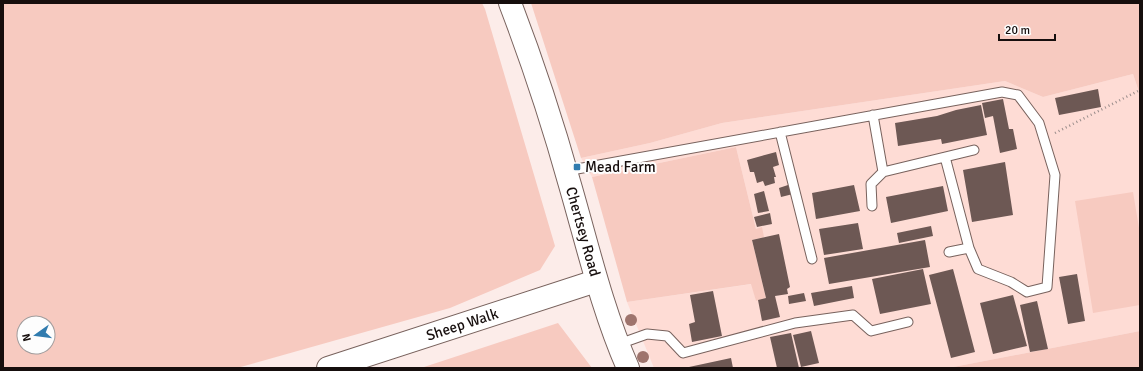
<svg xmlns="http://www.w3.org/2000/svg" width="1143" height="371" font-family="Signika,sans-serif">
  <rect width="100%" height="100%" fill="#fcece9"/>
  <path fill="#fedcd5" d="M1133 74 1140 95V331L948 368H654L627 302 752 284 756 301 766 298 752 240 756 229 736 147 592 177 581 158 650 143 722 123 1005 81 1043 97Z"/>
  <path fill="#f7cac0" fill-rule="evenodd" d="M3 3H482L485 9 555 246 540 270 450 308 237 368H3ZM24 323H48V347H24Z
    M531 3H1140V95L1133 74 1043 97 1005 81 722 123 650 143 581 158Z
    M736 147 756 229 762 227 764 237 752 240 766 298 756 301 751 284 627 302 592 177Z
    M1133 192 1140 234V305L1093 313 1075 201Z
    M558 323 592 368H421Z
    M1140 331V368H948Z"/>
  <path fill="#6d5854" d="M1098 89 1101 107 1059 115 1055 98Z
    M1003 99 1009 129H1013L1017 149 1000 153 993 116 985 118 982 103Z
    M981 105 987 135 942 144 941 139 898 146 895 123 937 116 956 110Z
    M776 152 779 165 773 167 776 177H774L775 183 765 186 763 181 757 183 754 172H750L747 160Z
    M1005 162 1013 215 972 222 963 170Z
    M791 184 793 194 781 197 779 188Z
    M854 185 860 211 816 219 812 193Z
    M943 186 948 211 891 223 886 197Z
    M764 191 769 211 758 213 754 194Z
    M770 213 772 224 757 227 754 217Z
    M858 223 863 249 824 255 819 229Z
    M931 226 933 236 899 243 897 233Z
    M779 234 790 287 787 289 788 294 775 296 780 317 762 321 758 300 766 298 752 240Z
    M925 240 930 267 829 284 824 258Z
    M923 269 931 304 880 314 872 279Z
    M953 269 975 352 951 358 929 275Z
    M1077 274 1085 321 1068 324 1059 277Z
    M852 286 854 298 814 306 811 293Z
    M713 291 722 336 692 342 689 324 695 322 690 295Z
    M804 293 806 301 789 304 788 296Z
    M1013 295 1027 346 993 354 980 303Z
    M1037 301 1048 349 1030 352 1020 305Z
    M811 331 819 363 801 367 793 335Z
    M791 333 799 368H777L770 337Z
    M731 358 733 368H689V367Z"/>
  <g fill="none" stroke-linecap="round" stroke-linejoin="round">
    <g stroke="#78625d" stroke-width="11">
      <path id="service" d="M873 115 883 172 974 150
        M780 132 812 259
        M945 157 969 248
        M566 171 1002 92 1018 95 1039 123 1055 175 1047 287 1027 292 1011 282 978 269 969 248 949 252
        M872 206 871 184 883 172
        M619 344 647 334 667 336 683 353 795 323 853 315 871 331 908 322"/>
    </g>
    <g stroke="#78625d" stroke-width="24">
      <g id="tertiary">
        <path id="s1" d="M328 368 596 281"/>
      </g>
    </g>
    <g stroke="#78625d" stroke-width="24">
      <g id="secondary">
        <path id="s2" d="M510 3C533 63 553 124 570 185 588 247 602 309 628 368"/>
      </g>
    </g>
    <path stroke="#9a8d8b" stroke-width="2.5" stroke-dasharray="1 3" stroke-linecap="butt" d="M1055 133 1140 90"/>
    <use href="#service" stroke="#fff" stroke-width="9"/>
    <use href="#tertiary" stroke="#fff" stroke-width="22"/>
    <use href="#secondary" stroke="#fff" stroke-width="22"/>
  </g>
  <g fill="#9e746d">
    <circle cx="631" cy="320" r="6"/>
    <circle cx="643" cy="357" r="6"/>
  </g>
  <rect fill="#317caf" stroke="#fdfdfd" stroke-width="1.5" x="573" y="163" width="8" height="8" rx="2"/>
  <g text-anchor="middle" stroke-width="4" stroke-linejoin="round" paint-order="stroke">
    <g font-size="15" fill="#160e0d" stroke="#fdfdfd" text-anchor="start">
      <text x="585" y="172">Mead Farm</text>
    </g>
    <g font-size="15" fill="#160e0d" stroke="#fdfdfd">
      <text dy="5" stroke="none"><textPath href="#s2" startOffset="240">Chertsey Road</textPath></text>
      <text dy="5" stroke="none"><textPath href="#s1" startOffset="141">Sheep Walk</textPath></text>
    </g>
  </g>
  <rect width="1143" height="371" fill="none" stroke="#160e0d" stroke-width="8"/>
  <g transform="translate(36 335) rotate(256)"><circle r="19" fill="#fdfdfd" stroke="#a19d9d"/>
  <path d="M0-3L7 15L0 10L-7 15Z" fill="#317caf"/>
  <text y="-6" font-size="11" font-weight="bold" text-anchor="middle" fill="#160e0d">N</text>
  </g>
  <path d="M999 34v6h56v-6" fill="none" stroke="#160e0d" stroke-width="2"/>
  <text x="1005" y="34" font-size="12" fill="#160e0d" stroke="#fdfdfd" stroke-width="3" paint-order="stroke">20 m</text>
</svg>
